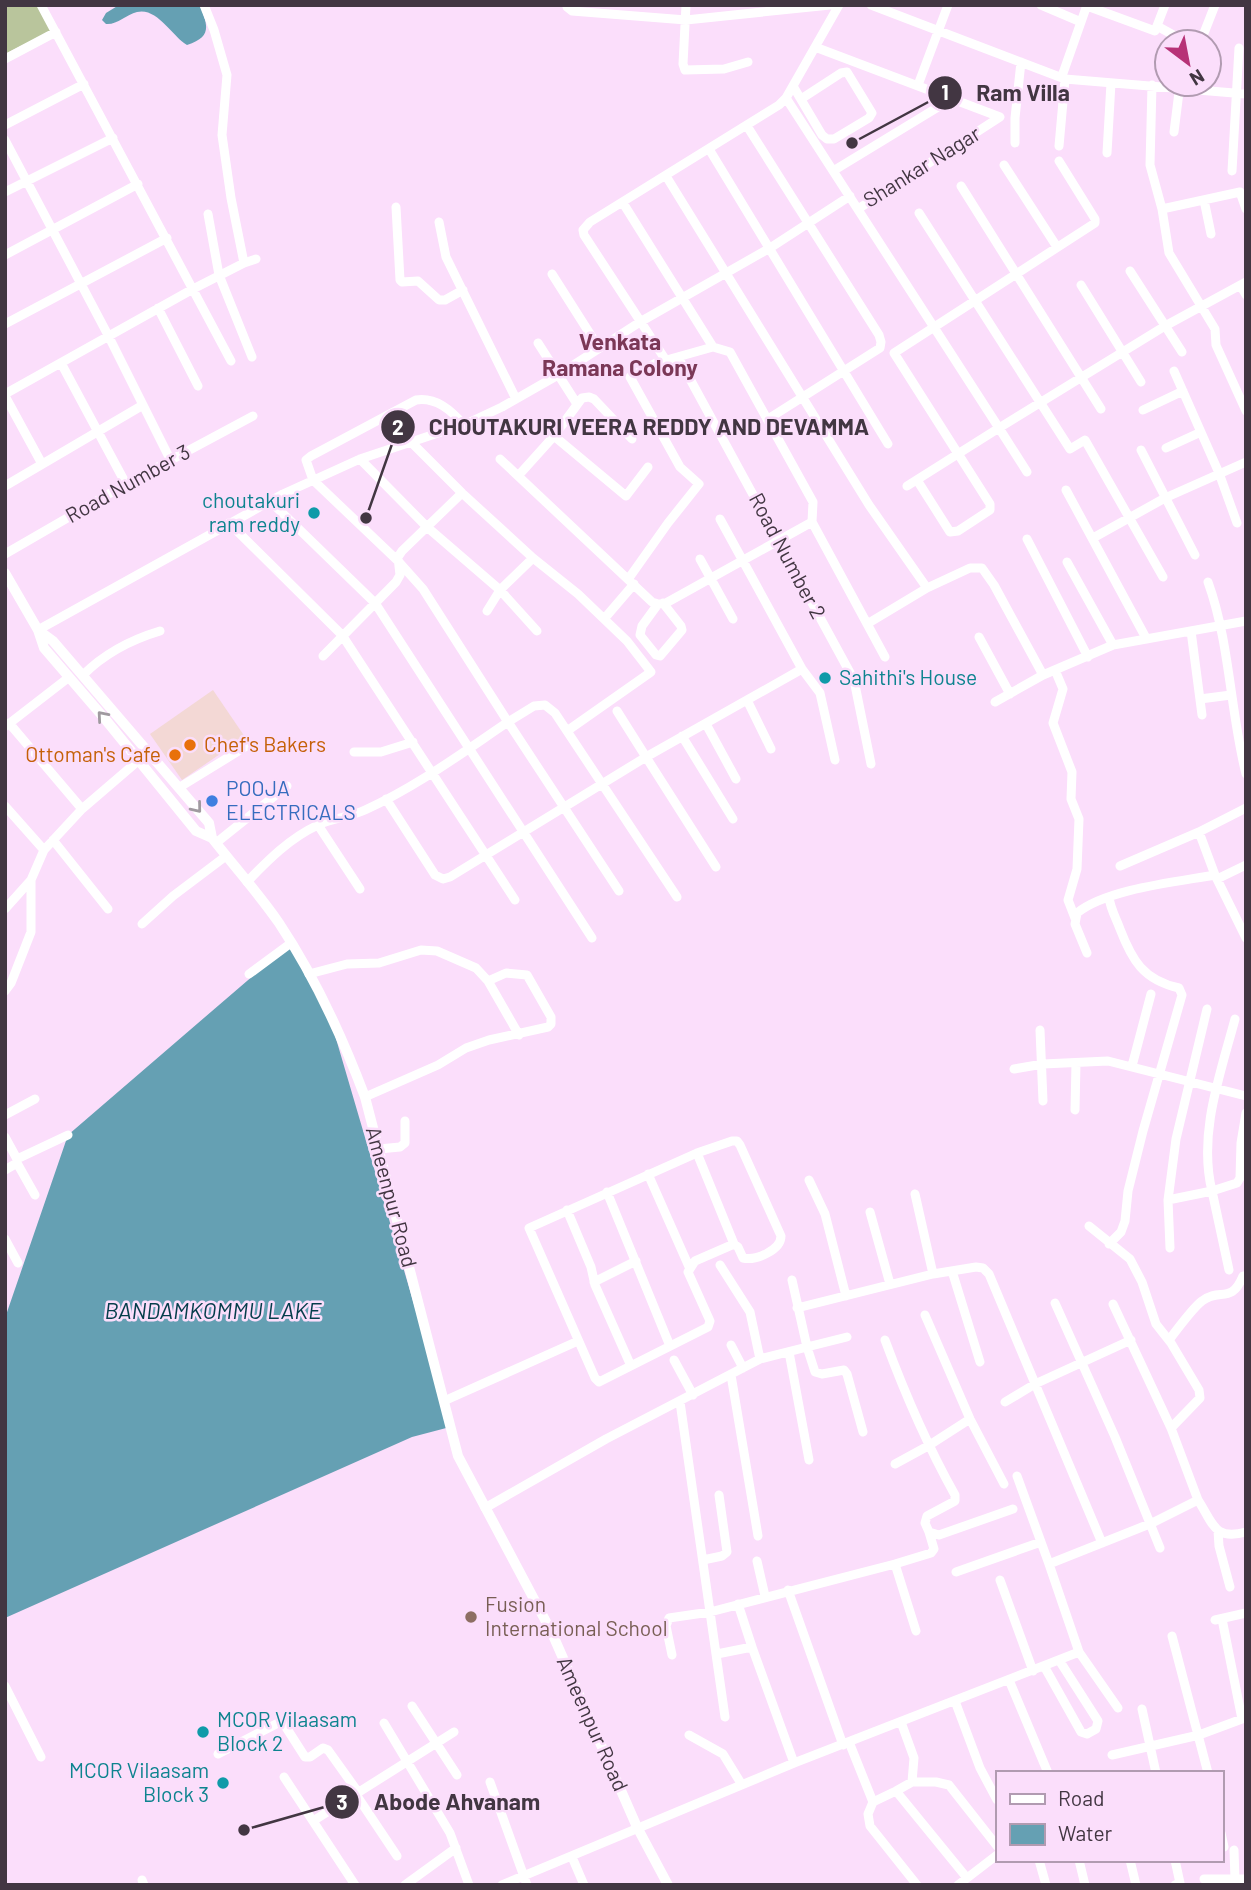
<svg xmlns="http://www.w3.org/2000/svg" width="1251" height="1890" font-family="Barlow,sans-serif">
  <rect width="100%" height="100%" fill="#fbdefb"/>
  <path fill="#f3d8d5" d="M213 690 245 737 182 780 150 734Z"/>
  <path fill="#b9c59c" d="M5 5H37L53 30 5 54Z"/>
  <path fill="#65a0b3" d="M119 5H200C208 26 212 37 187 45 172 36 157 7 137 12 126 15 117 25 106 24L102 20 106 13Z
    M291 943 327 1008 450 1427 412 1437 5 1618V1318L68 1135Z"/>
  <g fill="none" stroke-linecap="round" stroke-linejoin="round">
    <path stroke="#fff" stroke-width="9" d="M41 5 231 361
      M204 5 214 30 227 75 222 135 231 198 244 263
      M686 5 683 64 685 70 724 69 748 62
      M871 5 1065 79 1246 94
      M1041 5 1081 22
      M1087 6 1155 31 1165 5
      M567 7 572 11 686 20 830 5
      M1157 26 1186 42
      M1204 33 1215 5
      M815 47 1000 117 858 209
      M5 59 56 32
      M1062 76 1087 5
      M918 85 948 5
      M1152 85 1150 165 1162 209 1169 253 1215 329 1216 345 1246 411
      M793 86 822 135 827 139H834L869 118 872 113 847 72 841 73 801 99
      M786 98 999 428 1165 326 1246 282
      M5 125 84 84
      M747 126 879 335 881 342 880 348 768 419
      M1174 132 1180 84
      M5 140 109 337 170 459
      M1015 143V118L1021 62
      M1059 146 1065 79
      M709 149 888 444
      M1107 153 1111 83
      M1004 165 1057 247
      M833 171 953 98
      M1232 171 1239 48
      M666 176 869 505 927 588 867 624
      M961 186 1101 409
      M5 192 113 138
      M1204 200 1211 234
      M623 203 713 347 730 352 813 502 812 522 885 657
      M396 207 400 280 402 282 418 281 439 300H445L463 290
      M1162 209 1240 192 1246 209
      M919 213 1070 449 1085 440 1163 577
      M208 214 219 275 252 357
      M439 222 446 257 516 399
      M5 255 138 184
      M1130 271 1182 352
      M552 274 599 348
      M1081 285 1141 382
      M1240 285 1246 295
      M158 308 198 386
      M5 324 167 238
      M538 343 577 404
      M678 357 854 680 871 764
      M665 359 584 235 583 230 590 222 779 105 786 98 839 5
      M61 363 126 484
      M1174 371 1219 473 1237 523
      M5 394 193 289 244 263 256 259
      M5 396 42 464
      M1143 410 1183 391
      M554 436 626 496 648 467
      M411 442 462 493 533 558 578 594 627 641 651 672 567 731
      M1166 448 1201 432
      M1141 450 1195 555
      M360 459 427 527 500 590 537 631
      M500 459 652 602 658 604 666 603 812 522
      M518 476 554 436 582 398 589 397 594 399 632 439
      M917 480 950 532 958 531 990 510V504L894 353 1095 223V219L1059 161
      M5 486 143 405
      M907 486 999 428 1027 472
      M1066 490 1146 638
      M270 501 375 603 592 938
      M229 523 342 635 515 900
      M1093 538 1165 498 1246 462
      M1027 539 1088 657
      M5 554 126 484 253 416
      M700 559 733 619
      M1067 562 1113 645
      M629 578 668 523 699 484 680 467 630 377 656 363 713 347
      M1208 582C1230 643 1230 711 1246 774
      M927 588 970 568H982L994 585 1043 675
      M658 604 642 626 640 635 656 655 660 656 682 630 681 626 663 603
      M487 611 500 590 533 558
      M604 619 634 584
      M38 630 283 494 360 459 468 423 502 407 558 375 640 322 770 248 850 196
      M1191 631 1202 715
      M979 637 1010 694
      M323 656 396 582 400 575 398 557 402 551 462 493
      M802 669 820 693 835 760
      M1055 670 1063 689 1053 723 1072 772 1071 799 1079 819 1077 869 1068 900 1075 918
      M83 675C105 653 130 640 160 631
      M1200 699 1231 695
      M747 700 771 749
      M995 702 1043 675 1113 645 1246 621
      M9 723 82 809
      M706 724 736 779
      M6 726 68 678
      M682 736 733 819
      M354 752H381L413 742
      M180 787 245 747
      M386 799 435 875 443 879 450 877 646 757 617 711
      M5 806 44 850
      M1246 808 1199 832 1215 875 1246 938
      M318 825 360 889
      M53 840 108 909
      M216 843 287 786
      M1120 866 1199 832
      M716 867 646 757 802 669 720 519
      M1217 879 1246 865
      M247 882C268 860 290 838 318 825 333 818 350 817 365 810 416 787 462 753 508 722L423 589 398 561 313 480 306 460 311 456 416 400C436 397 451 410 464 425
      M619 891 508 722 534 706 545 705 555 713 677 897
      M5 909 31 880 44 850 82 809 139 760
      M142 924 173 896 226 856
      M1087 953 1075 924 1077 913C1107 889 1176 882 1215 875
      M249 974 291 943
      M309 974 347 964 379 963 421 950 437 951 476 968 488 981 519 1035
      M5 991 11 983 31 932V880
      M1235 1019C1220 1075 1198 1134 1212 1191L1237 1183 1240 1178 1241 1143 1246 1113
      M1040 1030 1043 1101
      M1132 1066 1151 994
      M1014 1069 1043 1064 1108 1061 1246 1096
      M365 1097 438 1065 466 1048 489 1040 548 1027 551 1024V1017L527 975 506 973 488 981
      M1075 1110 1076 1063
      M5 1115 35 1099
      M5 1137 17 1159V1163L5 1170
      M732 1141H737L740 1145 781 1236C781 1250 756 1261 743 1258L738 1247 734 1244 695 1261 688 1272 710 1321 708 1327 599 1382 595 1378 529 1228 697 1153Z
      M379 1149 400 1147 405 1143V1121
      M697 1153 734 1244
      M17 1159 68 1135
      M17 1163 35 1195
      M648 1174 690 1269
      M809 1180 825 1214 846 1296
      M607 1192 670 1346
      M1168 1200 1176 1139 1207 1009
      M567 1210 591 1267 595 1285 631 1366
      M870 1212 890 1284
      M1089 1226 1130 1259 1142 1282 1156 1324 1171 1343 1199 1390 1200 1398 1171 1428
      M5 1239 18 1263
      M1109 1244 1121 1232 1125 1221 1128 1191 1143 1131 1182 995 1179 988C1143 980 1132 960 1120 929 1116 918 1110 908 1109 897
      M1170 1248 1168 1200 1212 1191 1229 1270
      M720 1265 750 1312 760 1359
      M952 1271 980 1362
      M933 1274 976 1267 983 1268 989 1274 1102 1543
      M594 1282 636 1261
      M1055 1303 1115 1437 1160 1548
      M1113 1304 1171 1428 1198 1500
      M797 1308 933 1274 915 1194
      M925 1315 970 1419 1004 1484
      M847 1337 807 1347 815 1372 822 1374 844 1370 847 1374 863 1432
      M885 1340C905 1394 927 1445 955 1495V1501L927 1516 925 1523 929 1532 939 1535 1013 1509
      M1169 1340C1175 1332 1195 1306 1202 1301 1220 1287 1231 1305 1243 1276H1246
      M731 1345 743 1368
      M789 1352 809 1460
      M674 1360 693 1395
      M731 1375 758 1536
      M444 1401 578 1341
      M680 1402 725 1717
      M1005 1402 1035 1384 1131 1340
      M895 1464 928 1446 970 1419
      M1017 1476 1049 1564
      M485 1508 606 1439 760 1359 807 1347 792 1280
      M1218 1531 1219 1546 1230 1587
      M703 1560 722 1556 727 1552 719 1495
      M757 1561 765 1596
      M895 1564 916 1631
      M956 1572 1041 1542
      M1000 1580 1033 1671
      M788 1590 843 1745
      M738 1604 752 1647
      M1215 1620 1246 1613
      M1172 1636 1208 1773
      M717 1654 752 1647 794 1763
      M672 1655 666 1626 669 1618 710 1612 895 1564 931 1553 934 1549 929 1532
      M1044 1666 1081 1732 1087 1734 1096 1729 1098 1721 1059 1660
      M1009 1680 1048 1773
      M5 1686 41 1757
      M955 1701 980 1768 997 1800
      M412 1706 457 1775
      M1118 1708 1079 1652 1049 1564 1152 1523 1198 1500C1213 1523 1214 1541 1246 1532
      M1142 1709 1156 1773
      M901 1722 914 1758 912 1782 896 1791 967 1878
      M384 1723 450 1833 469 1885
      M689 1735 723 1754 742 1785
      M849 1742 873 1802 896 1791
      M218 1754 282 1721 305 1757H310L323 1748 328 1750 358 1792
      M1112 1755 1199 1735 1242 1719 1222 1619
      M284 1777 355 1885
      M490 1782 527 1885
      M912 1782H936L949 1785 997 1846
      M355 1793 397 1856
      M873 1802 868 1814 870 1826 917 1885
      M313 1821 454 1732
      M1221 1833 1224 1847
      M1234 1850 1235 1879
      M572 1857 584 1885
      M1039 1860 1046 1885
      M1079 1860 1085 1885
      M1130 1860 1136 1885
      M1175 1860 1180 1883 1175 1885
      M1204 1879H1246
      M142 1880 144 1885
      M405 1885 456 1848
      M502 1885 794 1763 1079 1652
      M958 1885 997 1855"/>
    <path stroke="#fff" stroke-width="10" d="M5 573 38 630 53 641 209 823 212 838C234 866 259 894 279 923 315 977 342 1036 365 1097L458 1456 552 1633 637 1827 668 1885
      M38 630 44 648 105 719 196 831 212 838"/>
  </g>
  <defs><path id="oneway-chevron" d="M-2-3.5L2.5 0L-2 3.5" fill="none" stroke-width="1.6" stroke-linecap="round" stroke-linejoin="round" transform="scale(1.75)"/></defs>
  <g stroke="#a09aa0">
    <use href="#oneway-chevron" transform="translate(102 716) rotate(-131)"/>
    <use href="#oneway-chevron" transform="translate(197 808) rotate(51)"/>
  </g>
  <g fill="#0f9aa8" stroke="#fbdefb" stroke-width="2.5">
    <circle cx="314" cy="513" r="7"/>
    <circle cx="825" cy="678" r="7"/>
    <circle cx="203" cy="1732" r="7"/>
    <circle cx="223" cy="1783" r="7"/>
  </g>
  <g fill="#e8710a" stroke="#fbdefb" stroke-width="2.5">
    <circle cx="190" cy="745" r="7"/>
    <circle cx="175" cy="755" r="7"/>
  </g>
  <circle fill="#3f7fe0" stroke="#fbdefb" stroke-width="2.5" cx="212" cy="801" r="7"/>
  <circle fill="#8d6e63" stroke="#fbdefb" stroke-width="2.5" cx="471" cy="1617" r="7"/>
  <g text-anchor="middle" stroke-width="5" stroke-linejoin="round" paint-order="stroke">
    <g font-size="21" fill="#423642" stroke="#fbdefb">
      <text transform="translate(922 167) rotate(-32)" y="7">Shankar Nagar</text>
      <text transform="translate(128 484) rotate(-29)" y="7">Road Number 3</text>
      <text transform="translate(787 556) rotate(62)" y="7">Road Number 2</text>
      <text transform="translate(391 1197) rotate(75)" y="7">Ameenpur Road</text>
      <text transform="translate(592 1724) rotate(66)" y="7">Ameenpur Road</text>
    </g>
    <g font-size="21" fill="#0d838f" stroke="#fbdefb" text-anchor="end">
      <text x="300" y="508">choutakuri<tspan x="300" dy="24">ram reddy</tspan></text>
      <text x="839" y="685" text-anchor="start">Sahithi's House</text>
      <text x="217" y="1727" text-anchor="start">MCOR Vilaasam<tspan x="217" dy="24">Block 2</tspan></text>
      <text x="209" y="1778">MCOR Vilaasam<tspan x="209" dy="24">Block 3</tspan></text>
    </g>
    <g font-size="21" fill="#c56008" stroke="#fbdefb" text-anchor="start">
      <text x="204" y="752">Chef's Bakers</text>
      <text x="161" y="762" text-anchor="end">Ottoman's Cafe</text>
    </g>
    <g font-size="21" fill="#366cbe" stroke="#fbdefb" text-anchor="start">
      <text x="226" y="796">POOJA<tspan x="226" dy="24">ELECTRICALS</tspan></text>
    </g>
    <g font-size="21" fill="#785e54" stroke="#fbdefb" text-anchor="start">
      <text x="485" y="1612">Fusion<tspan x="485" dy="24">International School</tspan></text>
    </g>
    <g font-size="23" font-weight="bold" fill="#7b3857" stroke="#fbdefb">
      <text x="620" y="350">Venkata<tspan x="620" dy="26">Ramana Colony</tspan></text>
    </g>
    <g font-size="23" font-style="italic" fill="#053d4b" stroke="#fbdefb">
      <text x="213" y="1319">BANDAMKOMMU LAKE</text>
    </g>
  </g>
  <path fill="none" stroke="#423642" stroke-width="2.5" d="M852 143L945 93M366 518L398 427M244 1830L342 1802"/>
  <g fill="#423642" stroke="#fbdefb" stroke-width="2.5">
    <circle cx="852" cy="143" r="7"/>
    <circle cx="366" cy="518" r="7"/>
    <circle cx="244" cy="1830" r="7"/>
    <circle cx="945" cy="93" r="18"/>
    <circle cx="398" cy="427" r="18"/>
    <circle cx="342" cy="1802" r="18"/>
  </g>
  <g font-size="21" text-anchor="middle" font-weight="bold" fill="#fff">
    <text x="945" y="100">1</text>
    <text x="398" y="435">2</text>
    <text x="342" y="1810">3</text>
  </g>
  <g font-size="23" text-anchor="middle" font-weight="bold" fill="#423642" stroke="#fbdefb" stroke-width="5" stroke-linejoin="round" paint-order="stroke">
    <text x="1023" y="101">Ram Villa</text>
    <text x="649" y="435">CHOUTAKURI VEERA REDDY AND DEVAMMA</text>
    <text x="457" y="1810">Abode Ahvanam</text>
  </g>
  <rect width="1251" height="1890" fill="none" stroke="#423642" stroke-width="14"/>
  <rect x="996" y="1771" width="228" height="91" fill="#fbdefb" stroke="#b19bb1" stroke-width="2"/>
  <rect x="1010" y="1794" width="35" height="10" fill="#ffffff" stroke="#b19bb1" stroke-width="2"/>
  <text x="1058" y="1806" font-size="21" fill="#423642">Road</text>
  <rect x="1010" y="1824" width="35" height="21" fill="#65a0b3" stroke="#b19bb1" stroke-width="2"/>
  <text x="1058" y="1841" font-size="21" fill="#423642">Water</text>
  <g transform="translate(1188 63) rotate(148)"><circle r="33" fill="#fbdefb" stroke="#b19bb1" stroke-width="2"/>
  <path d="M0-5L12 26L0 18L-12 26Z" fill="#b73277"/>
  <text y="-10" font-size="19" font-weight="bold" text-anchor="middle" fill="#423642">N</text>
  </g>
</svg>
